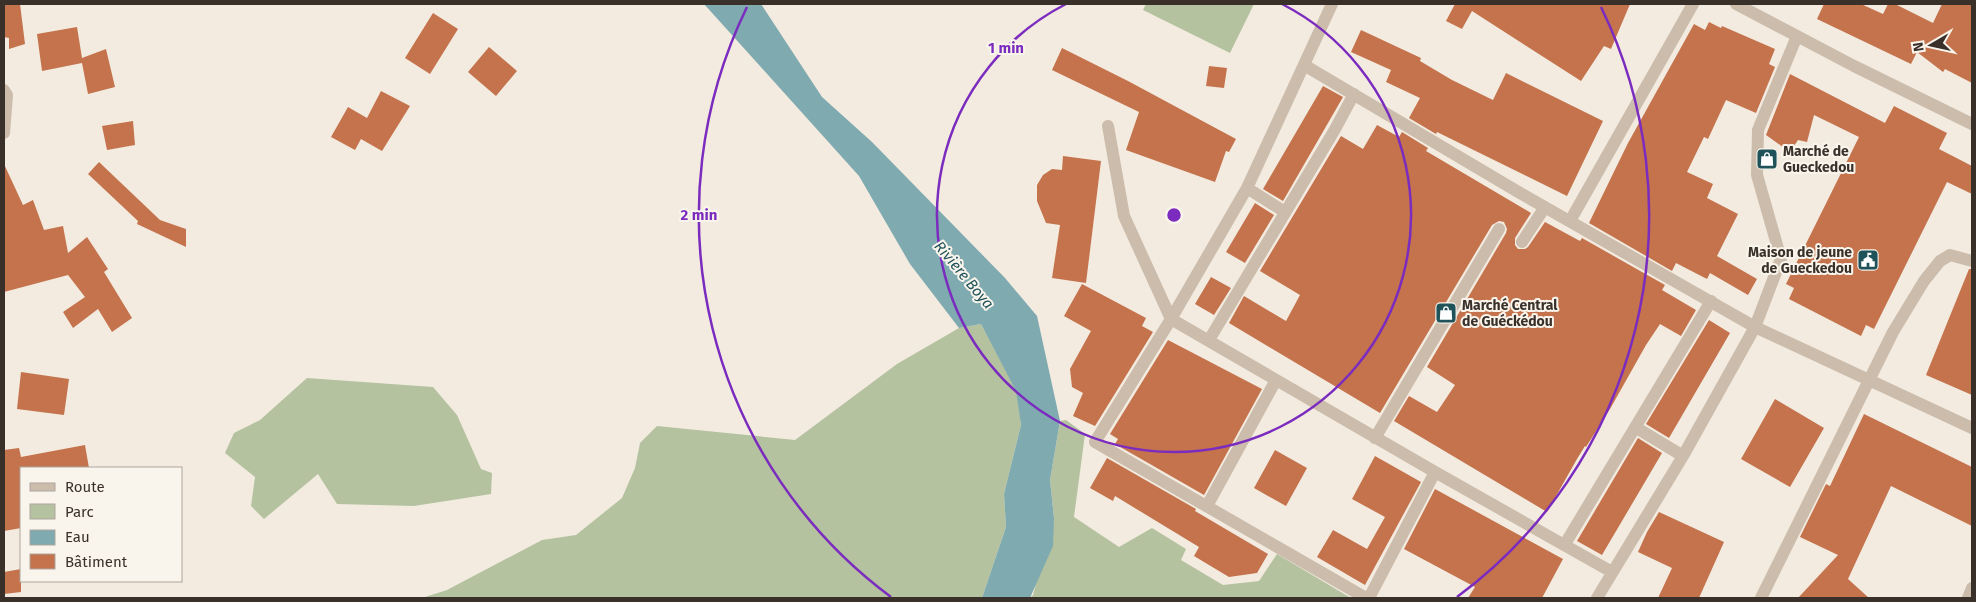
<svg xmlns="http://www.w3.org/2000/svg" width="1976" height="602" font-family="'Fira Sans',sans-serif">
  <rect width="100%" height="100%" fill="#f3ebe0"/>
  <path fill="#b4c29f" d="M1146 4H1254L1230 53 1143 10Z
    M981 324 1017 391 1021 425 1004 494 1006 527 982 598H422L447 590 542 540 576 535 622 498 635 468 640 443 657 426 795 440 897 364 959 328Z
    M307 378 433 387 457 415 481 469 492 473 491 494 414 506 337 504 318 474 264 519 251 506 255 477 225 453 234 433 260 420Z
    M1066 420 1085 434 1074 517 1119 547 1152 528 1186 549 1181 560 1223 585 1259 581 1277 554 1351 598H1030L1033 595 1054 518 1050 480 1060 421Z"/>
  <path fill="#7faab0" d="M704 4H761L822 97 872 142 1005 278 1037 316 1060 421 1050 480 1054 518 1053 546 1030 598H982L1006 527 1004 494 1021 425 1016 391 981 324 959 328 910 264 859 176Z"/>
  <path fill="#c4734c" d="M4 4H20L25 44 9 49V38L4 37Z
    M1455 4H1630L1611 49 1604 46 1581 81 1472 11 1462 29 1446 21Z
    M1824 4H1861L1883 14 1888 4H1895L1933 23 1942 4H1972V83L1945 69 1943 72 1917 52 1911 64 1817 19Z
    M433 13 458 29 430 74 405 58Z
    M1709 22 1721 28 1722 26 1775 49 1769 64 1775 67 1756 113 1726 100 1708 139 1704 137 1687 172 1713 184 1707 198 1738 214 1717 256 1757 279 1748 295 1710 273 1707 279 1676 263 1672 271 1589 223 1628 143 1694 24 1705 30Z
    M77 27 82 58 106 49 115 87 88 94 82 63 42 71 37 34Z
    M1361 30 1421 58 1420 61 1452 80 1493 100 1506 73 1603 121 1567 196 1437 132 1436 134 1409 118 1420 98 1386 82 1391 70 1351 52Z
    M489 47 517 71 496 96 468 72Z
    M1062 48 1128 81 1236 139 1229 152 1226 151 1215 182 1126 150 1139 112 1052 70Z
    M1209 66 1227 68 1224 88 1206 86Z
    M1790 74 1885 123 1894 106 1947 133 1939 149 1972 166V194L1947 182 1874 329 1866 325 1861 336 1789 299 1794 288 1786 284 1859 137 1814 115 1807 142 1798 140 1790 152 1766 135Z
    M1323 86 1343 97 1283 201 1263 189Z
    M381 91 410 106 382 151 361 139 355 150 331 137 348 107 367 118Z
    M133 121 135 145 107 150 102 126Z
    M1377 125 1399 137 1402 132 1428 148 1426 151 1531 213 1515 238V245L1518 249H1525L1528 247 1545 222 1580 241 1582 238 1665 285 1662 290 1696 310 1681 336 1660 324 1646 345 1610 409 1586 447 1585 446 1577 459 1547 512 1394 421 1409 396 1437 412 1455 385 1427 367 1506 233 1507 229 1504 222 1499 221 1492 225 1380 413 1229 323 1244 296 1286 321 1300 295 1260 271 1341 136 1363 149Z
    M1063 156 1101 161 1086 283 1052 278 1060 225 1046 223 1037 201V185L1043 175 1052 169 1062 170Z
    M99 162 160 220 186 229V247L137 224 138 221 88 174Z
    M4 164 23 205 33 200 44 230 63 226 68 253 87 237 108 269 104 272 132 318 112 332 98 309 73 328 63 312 85 297 68 275 4 292Z
    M1255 203 1274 215 1245 263 1226 252Z
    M1969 269H1972V395L1926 375Z
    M1211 277 1231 288 1214 315 1195 304Z
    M1082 284 1146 318 1142 326 1153 332 1095 426 1073 416 1083 393 1072 387 1070 369 1091 331 1064 316Z
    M1709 320 1730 333 1669 438 1646 424Z
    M1168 340 1262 389 1204 495 1115 444 1118 439 1110 434Z
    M21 372 69 379 64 415 17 409Z
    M1775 399 1824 428 1790 487 1741 459Z
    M1864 414 1972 467V526L1891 486 1848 579 1869 598H1798L1838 555 1800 537 1826 484 1830 486Z
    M1638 438 1662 453 1602 555 1577 541Z
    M85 445 89 468H21V528L4 531V450L19 448 21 457Z
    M1275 450 1307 468 1286 506 1254 488Z
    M1375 456 1421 482 1365 585 1317 557 1333 530 1367 549 1385 517 1352 499Z
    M1107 458 1196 509 1195 511 1268 554 1257 573 1229 577 1194 556 1199 547 1115 496 1113 501 1090 488Z
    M1435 489 1563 559 1542 598H1468L1475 587 1404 549Z
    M1659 512 1724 542 1699 598H1658L1672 568 1638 552 1647 532Z
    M21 569V592L4 594V572Z"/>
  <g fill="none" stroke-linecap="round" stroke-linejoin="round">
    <path stroke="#cbbcab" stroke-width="12" d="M1332 4 1247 188 1171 319 1095 442 1366 598
      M1736 4 1854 66 1972 124
      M1304 65 1520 193 1755 327 1972 428
      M4 90 7 95 4 133
      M1108 126 1124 216 1171 319 1435 472 1612 572
      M1247 188 1285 212
      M1570 221 1693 4
      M1522 242 1545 207
      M1209 340 1334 131 1354 94
      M1635 427 1683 456
      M1375 438 1499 229
      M1207 506 1276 380
      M1565 544 1711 301
      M1369 598 1435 472
      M1597 598 1683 456 1755 327 1781 259 1757 175 1758 130 1797 36
      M1761 598 1893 332 1924 281 1940 261 1950 255 1972 261
      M1968 598 1972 588"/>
  </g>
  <g fill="none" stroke="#7b2cbf" stroke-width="2.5">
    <path d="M1282 4A237 237 0 1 1 1066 4"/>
    <path d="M891 597A475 475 0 0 1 747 7M1601 7A475 475 0 0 1 1457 597"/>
  </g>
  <defs>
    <g id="shop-square" transform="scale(1.125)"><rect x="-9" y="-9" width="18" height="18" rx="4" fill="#20525a" stroke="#faf5ec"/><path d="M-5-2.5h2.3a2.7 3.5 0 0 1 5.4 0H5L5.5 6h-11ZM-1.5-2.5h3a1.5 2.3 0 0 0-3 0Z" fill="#fff"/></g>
    <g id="civic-square" transform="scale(1.125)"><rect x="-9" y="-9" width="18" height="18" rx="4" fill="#20525a" stroke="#faf5ec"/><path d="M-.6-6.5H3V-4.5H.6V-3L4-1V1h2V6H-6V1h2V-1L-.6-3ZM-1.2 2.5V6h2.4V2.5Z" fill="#fff"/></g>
  </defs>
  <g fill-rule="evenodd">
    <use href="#shop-square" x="1767" y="159"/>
    <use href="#civic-square" x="1868" y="260"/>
    <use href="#shop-square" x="1446" y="313"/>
  </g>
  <g text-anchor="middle" stroke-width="4" stroke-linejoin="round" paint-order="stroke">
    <g font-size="14" font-weight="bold" fill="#39302a" stroke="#faf5ec" text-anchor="start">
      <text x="1783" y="156">Marché de<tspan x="1783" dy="16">Gueckedou</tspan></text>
      <text x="1852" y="257" text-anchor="end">Maison de jeune<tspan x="1852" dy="16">de Gueckedou</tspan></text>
      <text x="1462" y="310">Marché Central<tspan x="1462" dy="16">de Guéckédou</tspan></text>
    </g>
    <g font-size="15" font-style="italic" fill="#20525a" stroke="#faf5ec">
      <text transform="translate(964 275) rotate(50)" y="5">Rivière Boya</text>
    </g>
  </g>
  <circle cx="1174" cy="215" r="8" fill="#7b2cbf" stroke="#faf5ec" stroke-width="2.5"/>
  <g font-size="15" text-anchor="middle" font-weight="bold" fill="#7b2cbf" stroke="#faf5ec" stroke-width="4" stroke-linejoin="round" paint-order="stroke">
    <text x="1006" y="53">1 min</text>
    <text x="699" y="220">2 min</text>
  </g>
  <rect width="1976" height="602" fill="none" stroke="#39302a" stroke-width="10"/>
  <rect x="20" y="467" width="162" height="115" fill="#faf5ec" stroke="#ada69e"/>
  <rect x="30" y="483" width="25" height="8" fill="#cbbcab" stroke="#ada69e"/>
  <text x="65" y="492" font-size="15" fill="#39302a">Route</text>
  <rect x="30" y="504" width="25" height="15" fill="#b4c29f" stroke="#ada69e"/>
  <text x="65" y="517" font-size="15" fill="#39302a">Parc</text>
  <rect x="30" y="530" width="25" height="15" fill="#7faab0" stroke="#ada69e"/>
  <text x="65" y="542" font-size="15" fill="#39302a">Eau</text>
  <rect x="30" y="554" width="25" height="15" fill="#c4734c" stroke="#ada69e"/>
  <text x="65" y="567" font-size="15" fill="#39302a">Bâtiment</text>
  <g transform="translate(1931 45) rotate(261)" stroke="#faf5ec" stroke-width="4" paint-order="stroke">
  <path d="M0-4L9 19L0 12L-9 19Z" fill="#39302a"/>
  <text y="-8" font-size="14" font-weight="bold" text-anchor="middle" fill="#39302a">N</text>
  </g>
</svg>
